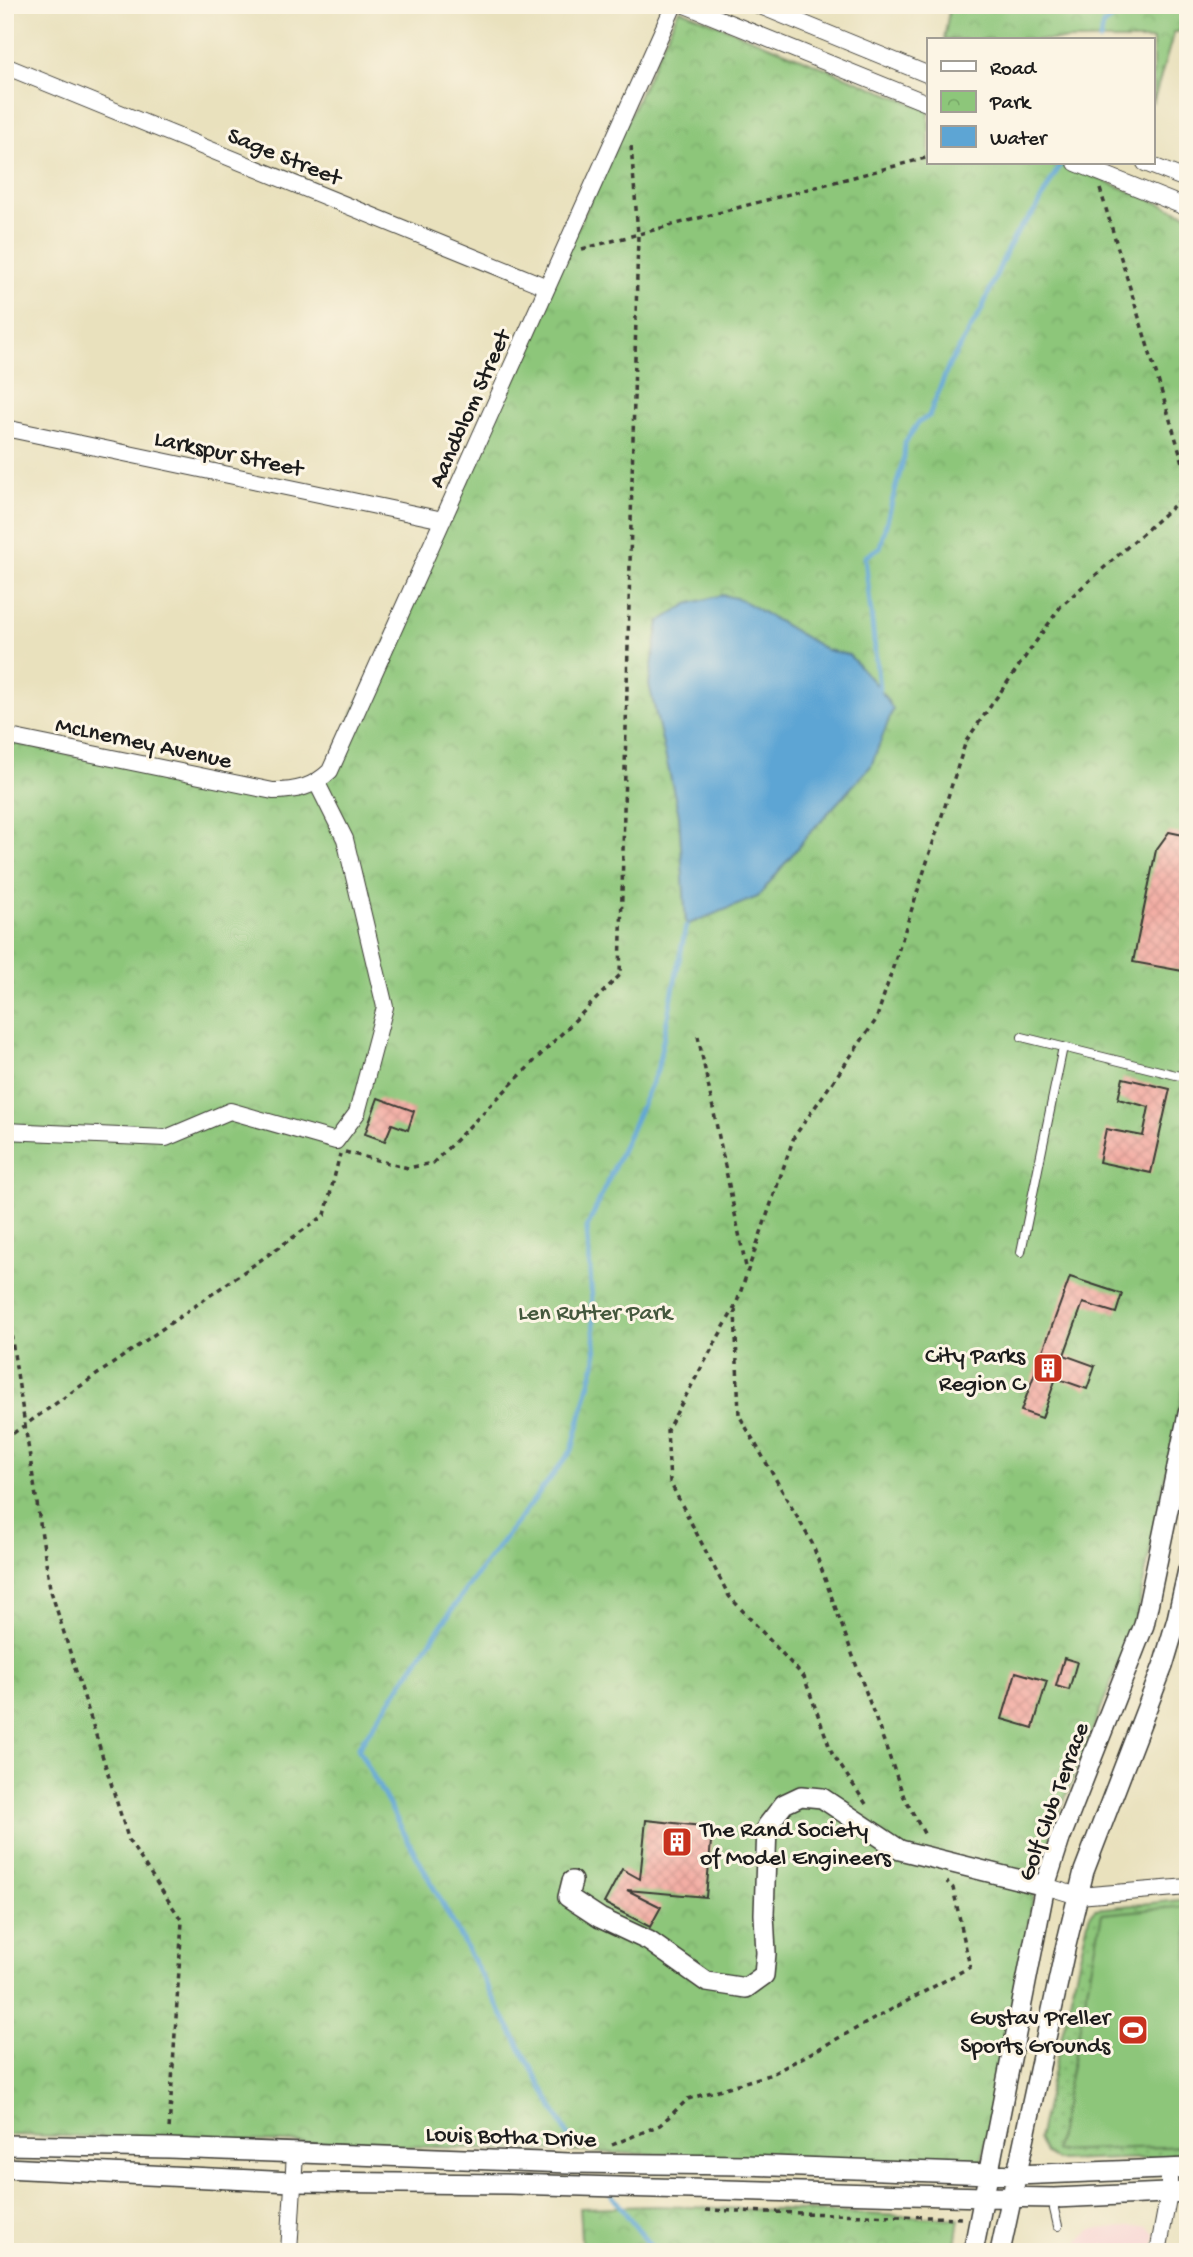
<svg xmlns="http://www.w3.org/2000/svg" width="1193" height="2257" font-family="'Gochi Hand',sans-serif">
  <defs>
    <pattern id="grass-dots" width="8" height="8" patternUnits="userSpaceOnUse" patternTransform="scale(1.75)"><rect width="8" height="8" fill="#8dc67a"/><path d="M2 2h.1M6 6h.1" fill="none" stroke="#79aa69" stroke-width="1.8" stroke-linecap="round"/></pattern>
    <pattern id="park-crowns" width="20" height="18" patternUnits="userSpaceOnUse" patternTransform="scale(1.75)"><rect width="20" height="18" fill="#8dc67a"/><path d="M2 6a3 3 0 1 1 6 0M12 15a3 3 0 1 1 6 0" fill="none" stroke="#79aa69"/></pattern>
    <pattern id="building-cross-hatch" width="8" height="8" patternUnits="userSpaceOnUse" patternTransform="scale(1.75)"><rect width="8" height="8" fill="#f3aaa1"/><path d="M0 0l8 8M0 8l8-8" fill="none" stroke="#d0928a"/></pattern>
  </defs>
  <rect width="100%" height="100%" fill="#fcf5e5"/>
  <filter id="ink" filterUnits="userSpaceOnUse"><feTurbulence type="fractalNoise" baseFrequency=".0143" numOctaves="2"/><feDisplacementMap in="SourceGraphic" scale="14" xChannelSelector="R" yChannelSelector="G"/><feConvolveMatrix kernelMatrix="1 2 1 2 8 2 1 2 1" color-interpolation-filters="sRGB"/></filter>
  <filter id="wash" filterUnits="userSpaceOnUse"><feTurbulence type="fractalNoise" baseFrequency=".00686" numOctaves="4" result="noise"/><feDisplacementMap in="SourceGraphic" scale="28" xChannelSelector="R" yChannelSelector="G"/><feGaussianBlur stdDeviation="1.57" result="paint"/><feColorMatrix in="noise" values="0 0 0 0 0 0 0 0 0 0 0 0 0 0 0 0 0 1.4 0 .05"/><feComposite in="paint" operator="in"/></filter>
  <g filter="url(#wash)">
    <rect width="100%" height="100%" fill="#e9e1bd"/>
    <path fill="#f7cfd0" d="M1147 2226 1156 2235 1152 2252H1076L1079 2240 1092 2229Z"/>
    <path fill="url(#grass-dots)" stroke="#54714b" stroke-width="2" d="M1188 1899V2157L1057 2161 1045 2153 1038 2139 1089 1917 1095 1909Z"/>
    <path fill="url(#park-crowns)" stroke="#54714b" stroke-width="2" d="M950 5H1188V7L1179 32H1174L1153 103V40H944Z
      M679 9 929 110V163H1061L1188 215V1366L1135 1623 1055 1824 1036 1884 981 2165 157 2138 5 2135V741L264 795 318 789Z
      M657 2206 806 2211 959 2219 954 2252H582L579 2208Z"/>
    <path fill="#8dc67a" stroke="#54714b" stroke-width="2" d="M1188 1906V2146L1055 2151 1102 1914Z"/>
    <path fill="#5da5d4" stroke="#3c6078" stroke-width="2" d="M722 595 740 599 827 650 849 655 879 688 893 709 871 766 807 836 758 897 686 925 679 815 649 684 659 622 688 604Z"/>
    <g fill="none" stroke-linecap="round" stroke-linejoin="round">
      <path stroke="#5da5d4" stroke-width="5" d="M1100 40 1103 25 1119 14 1125 5
        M879 688 865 557 880 547 904 457 905 443 918 423 929 416 949 365 981 311 1007 250 1019 229 1035 211 1061 163
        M570 2139 358 1748 471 1582 572 1450 596 1359 587 1228 657 1071 686 926
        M610 2193 655 2252"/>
    </g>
    <g id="blocks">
      <path fill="url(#building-cross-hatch)" d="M1169 832 1188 836V972L1133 962 1156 850Z
        M1123 1078 1170 1089 1151 1173 1099 1162 1106 1129 1143 1136 1149 1107 1118 1099Z
        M378 1098 414 1111 408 1130 392 1124 385 1141 365 1134Z
        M1070 1277 1122 1294 1116 1313 1083 1303 1064 1355 1095 1366 1087 1389 1056 1378 1042 1418 1021 1411Z
        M1064 1658 1077 1662 1069 1690 1056 1686Z
        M1016 1672 1047 1681 1033 1728 1002 1719Z
        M646 1820 711 1827 712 1830 706 1897 627 1890 661 1907 650 1927 604 1903 622 1869 640 1879Z"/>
    </g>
  </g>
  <g filter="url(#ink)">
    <use href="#blocks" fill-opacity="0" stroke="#3b3a34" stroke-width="2"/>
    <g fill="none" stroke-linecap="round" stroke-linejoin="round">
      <g stroke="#3b3a34" stroke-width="10">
        <path id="service" d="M1022 1037 1188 1078
          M1021 1252 1063 1047
          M1055 2198 1054 2209 1058 2226"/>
      </g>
      <g stroke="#3b3a34" stroke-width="18">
        <path id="minor" d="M685 5 929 104
          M758 5 929 75
          M5 66 547 287
          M1076 163 1188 208
          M1145 163 1188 180
          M5 428 443 520
          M5 736 273 791C297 791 313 787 330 771L674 5
          M5 1131 166 1138 230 1111 336 1141 357 1113 385 1007 345 839 317 783
          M1045 1886 1078 1896 1188 1887
          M289 2252 295 2153
          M1158 2252 1169 2193V2169"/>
      </g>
      <g stroke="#3b3a34" stroke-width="22">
        <path id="tertiary" d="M572 1881 568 1897 600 1918 649 1941 707 1982 746 1988 764 1975 766 1953 764 1914 767 1826 784 1804 801 1796 822 1798 900 1850 1045 1886
          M5 2145 169 2148 570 2163 745 2165 1016 2175 1188 2168
          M5 2168 292 2182 509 2184 984 2197 1055 2198 1188 2192
          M973 2252 1045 1886 1060 1839 1144 1625 1188 1414
          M1000 2252 1066 1945 1084 1871 1163 1666 1177 1619 1188 1570"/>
      </g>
      <path stroke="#3b3a34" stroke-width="3.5" stroke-dasharray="5 5" stroke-linecap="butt" d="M1100 189 1188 479
        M582 249 929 157
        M698 1036 747 1272
        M345 1152 408 1168 433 1163 620 975 638 234 631 145
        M5 1295 50 1588 129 1841 182 1921 169 2130
        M735 1309 739 1415 812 1543 904 1797 926 1837
        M5 1439 325 1215 340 1154
        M866 1804 832 1753 804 1677 729 1596 670 1482 667 1430 736 1305 794 1137 876 1020 966 741 1061 606 1188 493
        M612 2145 660 2125 688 2099 772 2074 970 1967 953 1888 947 1882
        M706 2210 961 2218"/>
      <use href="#service" stroke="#fff" stroke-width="8"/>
      <use href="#minor" stroke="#fff" stroke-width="16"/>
      <use href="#tertiary" stroke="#fff" stroke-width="19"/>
    </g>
  </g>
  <defs>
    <g id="building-square" transform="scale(1.575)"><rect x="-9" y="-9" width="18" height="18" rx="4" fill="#c8321e" stroke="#fcf5e5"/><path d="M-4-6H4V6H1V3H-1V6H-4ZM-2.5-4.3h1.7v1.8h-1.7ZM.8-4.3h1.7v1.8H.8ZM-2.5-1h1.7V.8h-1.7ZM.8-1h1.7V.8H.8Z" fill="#fff"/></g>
    <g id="stadium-square" transform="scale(1.575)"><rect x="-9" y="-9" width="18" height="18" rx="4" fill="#c8321e" stroke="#fcf5e5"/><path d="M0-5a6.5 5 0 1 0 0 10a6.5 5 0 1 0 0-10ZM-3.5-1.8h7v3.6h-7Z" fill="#fff"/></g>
  </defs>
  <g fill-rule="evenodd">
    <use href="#building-square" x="1048" y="1368"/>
    <use href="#building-square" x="677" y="1842"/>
    <use href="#stadium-square" x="1133" y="2030"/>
  </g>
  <g text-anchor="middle" stroke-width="6" stroke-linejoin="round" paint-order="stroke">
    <g font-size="24" fill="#1c1c1c" stroke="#fcf5e5">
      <text transform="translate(285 155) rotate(22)" y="8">Sage Street</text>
      <text transform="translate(468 408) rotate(-66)" y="8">Aandblom Street</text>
      <text transform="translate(229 452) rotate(12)" y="8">Larkspur Street</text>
      <text transform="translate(144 741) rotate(12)" y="8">McLnerney Avenue</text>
      <text transform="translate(1052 1801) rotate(-70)" y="8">Golf Club Terrace</text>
      <text transform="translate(511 2135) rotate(2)" y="8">Louis Botha Drive</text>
    </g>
    <g font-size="24" fill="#44583d" stroke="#fcf5e5">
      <text x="595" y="1319">Len Rutter Park</text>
    </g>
    <g font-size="24" fill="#1c1c1c" stroke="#fcf5e5" text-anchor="end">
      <text x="1025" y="1362">City Parks<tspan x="1025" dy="28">Region C</tspan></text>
      <text x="700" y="1836" text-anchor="start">The Rand Society<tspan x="700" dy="28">of Model Engineers</tspan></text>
      <text x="1110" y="2024">Gustav Preller<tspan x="1110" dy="28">Sports Grounds</tspan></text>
    </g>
  </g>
  <rect width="1193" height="2257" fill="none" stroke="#fcf5e5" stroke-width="28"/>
  <rect x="927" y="38" width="228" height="126" fill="#fcf5e5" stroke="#a29e95" stroke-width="2"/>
  <rect x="941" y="61" width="35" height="10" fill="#ffffff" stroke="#a29e95" stroke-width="2"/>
  <text x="990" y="74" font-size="21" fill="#1c1c1c">Road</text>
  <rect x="941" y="91" width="35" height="21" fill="url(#park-crowns)" stroke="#a29e95" stroke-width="2"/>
  <text x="990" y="108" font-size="21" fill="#1c1c1c">Park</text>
  <rect x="941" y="126" width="35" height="21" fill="#5da5d4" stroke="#a29e95" stroke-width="2"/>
  <text x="990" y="144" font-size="21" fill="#1c1c1c">Water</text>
</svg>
